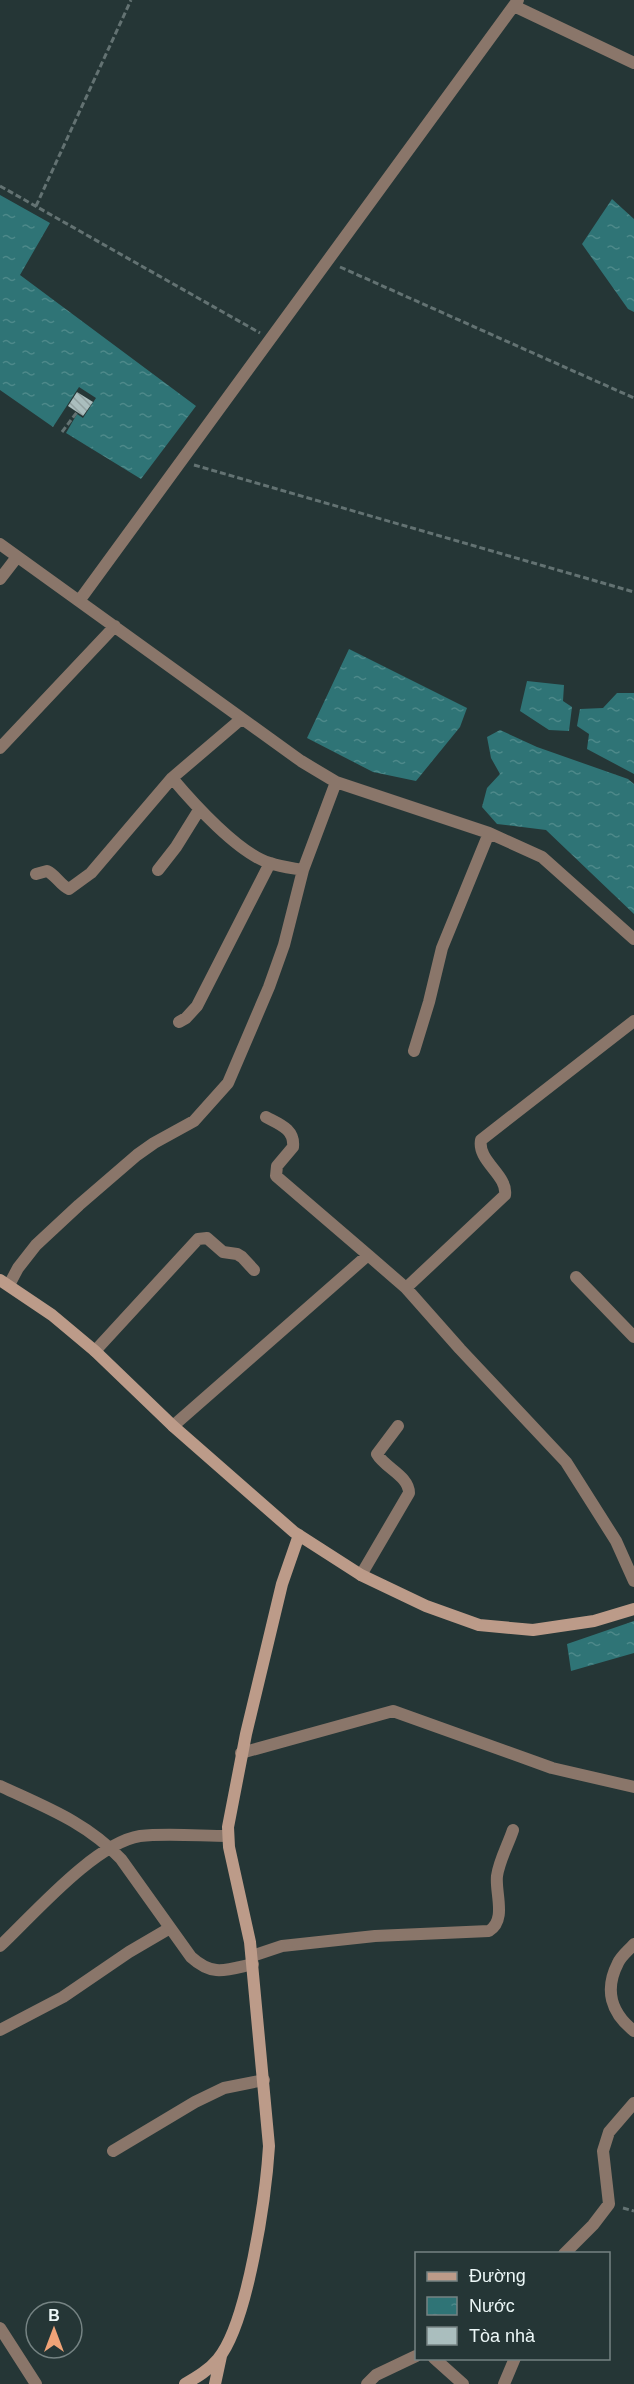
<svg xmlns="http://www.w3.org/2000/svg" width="634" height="2384" font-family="Helvetica,sans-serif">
  <defs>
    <pattern id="water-ripples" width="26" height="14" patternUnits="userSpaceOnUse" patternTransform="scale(1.5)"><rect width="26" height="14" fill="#2f7476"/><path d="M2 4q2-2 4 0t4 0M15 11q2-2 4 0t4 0" fill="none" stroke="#4d898a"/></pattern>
    <pattern id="building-back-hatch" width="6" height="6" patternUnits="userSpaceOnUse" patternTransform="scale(1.5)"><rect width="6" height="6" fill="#aabebe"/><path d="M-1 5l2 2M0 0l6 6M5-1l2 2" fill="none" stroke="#91a1a1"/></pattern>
  </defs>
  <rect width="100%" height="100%" fill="#253636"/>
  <path fill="url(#water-ripples)" d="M0 195 50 223 20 275 196 406 141 479 66 433 77 414 83 418 96 398 79 387 53 427 0 390Z
    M612 199 634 219V312L628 309 582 244Z
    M349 649 467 708 460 727 416 781 373 772 307 738Z
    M527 681 564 685 563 701 572 707 569 731 549 730 520 711Z
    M617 693H634V774L587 749 589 734 577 726 580 709 603 708Z
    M500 730 537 747 628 779 634 784V914L546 830 497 824 482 807 487 788 500 774 491 758 487 737Z
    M634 1621V1653L571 1671 567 1644Z"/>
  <path fill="url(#building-back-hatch)" d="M77 392 93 402 83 416 68 406Z"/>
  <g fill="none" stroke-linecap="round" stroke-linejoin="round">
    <path stroke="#637272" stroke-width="3" stroke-dasharray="6 3" stroke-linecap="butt" d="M0 186 260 333
      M36 206 131 0
      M340 267 634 398
      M62 432 77 412
      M194 465 634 592
      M623 2208 634 2211"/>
    <path stroke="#8a766a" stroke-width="12" d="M514 6 634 63
      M0 544 301 761 336 782 489 833 542 857 634 939
      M0 579 17 557
      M79 601 518 0
      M0 748 115 626
      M172 778C193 803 239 854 270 863 281 867 292 868 303 870
      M158 870 176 847 199 810
      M36 874 47 871C56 875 60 885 69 889L91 873 172 778 240 720
      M179 1022 186 1018 197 1006 270 863
      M414 1051 429 1002 442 948 489 833
      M266 1117C279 1124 295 1129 293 1147L277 1166 276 1176 368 1255
      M576 1277 634 1337
      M9 1285 18 1268 36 1245 79 1205 137 1155 154 1143 194 1121 228 1083 269 987 284 945 303 870 336 782
      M406 1288 505 1195C508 1175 477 1161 481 1140L634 1021
      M95 1351 198 1239 207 1238 223 1252 237 1254 242 1257 254 1270
      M173 1426 368 1255 406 1288 460 1349 566 1462 616 1541 634 1581
      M361 1575 409 1493C409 1476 385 1468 377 1454L398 1426
      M241 1753 393 1711 552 1768 634 1787
      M0 1786C45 1807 86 1822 121 1859L191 1957C213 1977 226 1970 253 1964
      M634 1944C629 1950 621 1956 618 1963 604 1990 611 2013 634 2031
      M0 1946C33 1915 95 1843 140 1836 166 1833 202 1836 228 1836
      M252 1956 282 1946 375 1936 489 1931C507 1920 495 1893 497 1876 499 1861 508 1845 513 1830
      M0 2030 63 1997 129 1952 170 1928
      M113 2151 195 2102 224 2088 264 2080
      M564 2254 593 2225 609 2204 603 2151 609 2132 634 2103
      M0 2328 36 2384
      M434 2358 463 2384
      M367 2384 376 2375 416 2356
      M504 2384 515 2358"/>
    <path stroke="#bc9b89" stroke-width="12" d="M0 1280 52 1315 95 1351 173 1426 294 1532 361 1575 426 1606 479 1625 533 1630 594 1621 634 1609
      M185 2384C197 2377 209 2370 218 2359 248 2323 266 2195 269 2146L250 1942 229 1847 228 1827 246 1734 282 1584 299 1535
      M215 2384 221 2356"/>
  </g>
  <rect x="415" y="2252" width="195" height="108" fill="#253636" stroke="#758383" stroke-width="1.5"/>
  <rect x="427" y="2272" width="30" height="9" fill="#bc9b89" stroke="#758383" stroke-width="1.5"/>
  <text x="469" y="2282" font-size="18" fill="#ecf7f7">Đường</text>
  <rect x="427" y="2297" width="30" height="18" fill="url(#water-ripples)" stroke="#758383" stroke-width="1.5"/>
  <text x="469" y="2312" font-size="18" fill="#ecf7f7">Nước</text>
  <rect x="427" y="2327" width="30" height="18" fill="#aabebe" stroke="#758383" stroke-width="1.5"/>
  <text x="469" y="2342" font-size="18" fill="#ecf7f7">Tòa nhà</text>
  <g transform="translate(54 2330)"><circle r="28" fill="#253636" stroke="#758383" stroke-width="1.5"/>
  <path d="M0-4.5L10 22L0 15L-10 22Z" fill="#efa377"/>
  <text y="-9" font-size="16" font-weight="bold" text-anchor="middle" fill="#ecf7f7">B</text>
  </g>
</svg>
